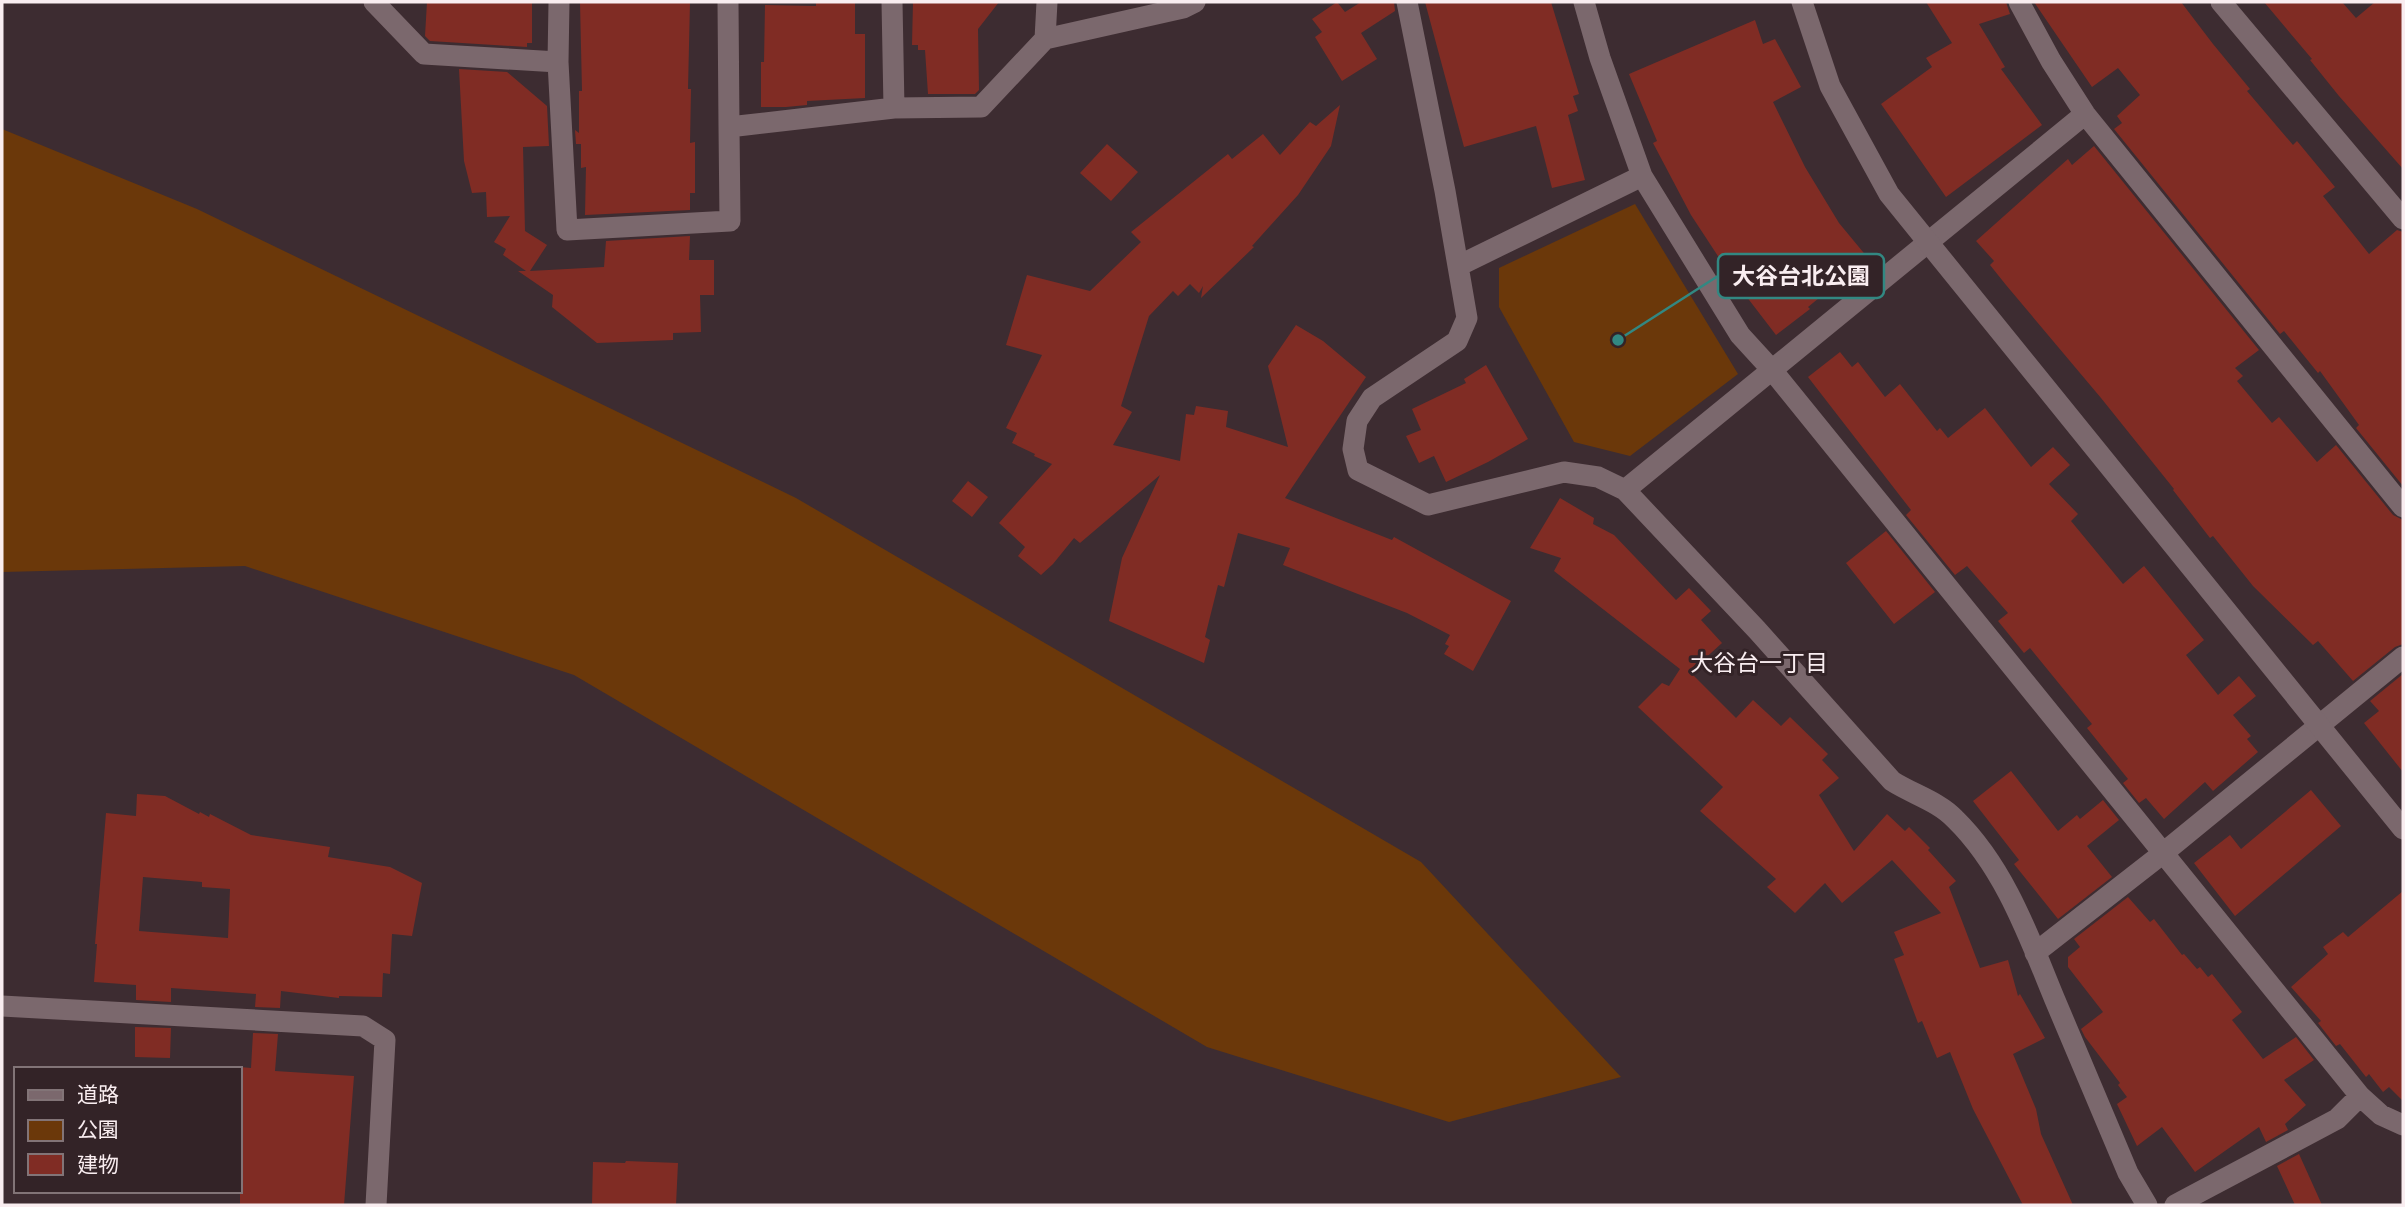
<svg xmlns="http://www.w3.org/2000/svg" width="2405" height="1207" font-family="Quicksand,'Noto Sans JP',sans-serif">
  <rect width="100%" height="100%" fill="#3d2c31"/>
  <path fill="#6b380a" d="M2 129 197 209 796 498 1421 862 1621 1077 1449 1122 1207 1047 574 675 245 566 2 572Z
    M1635 204 1738 374 1630 456 1574 442 1499 307V268Z"/>
  <path fill="#802c24" fill-rule="evenodd" d="M427 2H532V43H527V47L430 41 425 36Z
    M580 2H690L688 89H691L690 143 695 142V193H690V210L585 215 586 167 581 168V144H576L575 130 579 133V91H582Z
    M816 2H855V34H865V98L807 101V105L786 107H761V62H764L765 5 816 6Z
    M913 2H999L978 29 979 90 975 94H928L925 50H918V45H912Z
    M1337 2 1345 12 1361 2H1394L1395 11 1361 33 1377 59 1342 81 1315 37 1322 32 1312 19Z
    M1425 2H1551L1579 94 1573 96 1578 111 1568 115 1585 180 1552 188 1536 126 1464 147Z
    M1926 2H2006L2010 14 1979 24 2005 67 2001 69 2042 125 1946 197 1881 104 1932 67 1926 58 1952 43Z
    M2034 2H2181L2213 44 2250 89 2247 91 2293 145 2297 141 2335 187 2323 196 2369 254 2397 230 2403 232V486L2356 428 2359 425 2320 371 2318 373 2284 331 2280 334 2114 129 2122 123 2117 116 2140 95 2118 68 2092 87Z
    M2264 2H2342L2356 18 2375 2H2403V169L2339 96 2310 60 2312 59Z
    M1755 20 1763 44 1775 39 1801 87 1773 102 1805 167 1839 223 1868 258 1808 307 1810 309 1776 335 1733 279 1691 215 1653 143 1657 141 1629 74Z
    M459 69 507 72 547 106 549 146 523 147 525 231 547 245 530 271 604 267 606 241 690 236 689 260H714V295H700L701 332 673 333V340L597 343 552 307 553 295 518 271H526L503 255 506 249 494 242 510 216 487 217 486 192 472 193 464 161Z
    M1340 105 1331 146 1298 195 1252 246 1254 247 1201 298 1203 286 1199 293 1190 284 1178 296 1173 291 1149 316 1121 406 1132 412 1113 445 1180 461 1186 414 1194 415 1196 406 1228 411 1226 427 1288 447 1268 366 1296 325 1323 341 1366 377 1285 498 1392 540 1394 537 1511 601 1473 671 1444 654 1449 646 1445 644 1450 635 1407 613 1283 565 1290 548 1238 533 1224 587 1218 585 1205 637 1210 640 1204 663 1109 621 1122 558 1160 475 1080 543 1074 538 1053 564 1041 575 1018 556 1025 547 999 523 1052 464 1034 456 1035 454 1012 443 1017 433 1006 428 1042 355 1006 345 1027 275 1090 291 1141 242 1131 232 1228 154 1232 159 1263 134 1280 155 1310 122 1316 126Z
    M1107 144 1138 172 1111 201 1080 173Z
    M2094 146 2259 350 2235 368 2243 376 2237 381 2272 423 2279 417 2317 462 2336 445 2393 515 2403 520V644L2395 647 2353 681 2318 641 2313 645 2253 586 2213 536 2210 538 2173 490 2174 489 2101 398 2006 285 1990 265 1994 261 1976 241 2068 159 2072 165Z
    M1840 352 1852 367 1858 362 1885 397 1900 384 1937 431 1940 428 1948 438 1985 408 2031 467 2053 447 2070 465 2049 484 2078 514 2071 521 2123 584 2144 566 2204 640 2186 655 2218 695 2239 676 2256 696 2233 715 2251 736 2247 739 2258 752 2213 791 2205 782 2164 819 2146 798 2139 803 2123 783 2128 779 2087 728 2092 724 2030 648 2024 653 1998 621 2008 613 1967 566 1955 575 1906 515 1911 510 1808 377Z
    M1486 365 1528 439 1488 462 1446 482 1434 456 1419 463 1406 436 1421 430 1412 409 1466 383 1464 379Z
    M968 481 988 497 972 517 952 501Z
    M1560 498 1594 518 1593 524 1614 535 1676 600 1689 588 1711 611 1701 620 1722 643 1690 672 1736 718 1753 700 1781 726 1790 717 1828 754 1822 760 1839 778 1819 795 1854 851 1887 814 1905 831 1909 827 1930 848 1928 850 1956 881 1949 887 1980 968 2008 960 2018 996 2020 994 2045 1038 2013 1054 2036 1109 2041 1134 2073 1205H2023L1973 1109 1950 1052 1937 1058 1922 1021 1918 1023 1894 959 1904 955 1894 932 1941 913 1892 860 1842 903 1825 883 1795 913 1767 887 1776 879 1700 811 1723 787 1638 707 1662 683 1669 686 1680 669 1554 571 1561 558 1530 548Z
    M1886 531 1935 592 1894 624 1846 563Z
    M2403 674V772L2364 723 2379 711 2370 701Z
    M2011 771 2058 831 2077 815 2080 819 2103 800 2119 820 2087 846 2112 877 2058 919 2014 864 2019 860 1973 801Z
    M2311 790 2341 826 2235 916 2194 863 2230 835 2241 849Z
    M137 794 165 796 199 814 200 812 209 817 210 814 251 835 330 847 328 857 390 867 422 883 412 936 392 934 390 974 383 973 382 997 339 996V998L281 991 280 1008 255 1007 256 994 171 988V1002L136 1000V985L94 982 97 944H95L106 813 136 816ZM143 877 202 882V887L230 889 228 938 139 931Z
    M2403 891V1101L2389 1087 2383 1092 2369 1074 2366 1077 2340 1044 2336 1046 2318 1023 2321 1021 2291 987 2328 954 2323 947 2343 932 2348 937Z
    M2128 897 2150 922 2154 919 2182 955 2184 954 2197 969 2200 967 2208 977 2212 974 2242 1012 2232 1020 2263 1059 2296 1037 2314 1060 2284 1080 2306 1105 2285 1124 2288 1130 2266 1142 2259 1127 2195 1172 2162 1127 2137 1146 2117 1104 2127 1097 2118 1085 2120 1083 2085 1037 2081 1029 2103 1012 2068 967V957L2080 947 2074 939Z
    M135 1027 171 1028 170 1058 135 1057Z
    M253 1033 278 1034 275 1071 354 1076 344 1205H240V1067L251 1068Z
    M2299 1154 2322 1205H2295L2277 1166Z
    M626 1161 678 1163 676 1205H592L593 1162 625 1163Z"/>
  <g fill="none" stroke-linecap="round" stroke-linejoin="round">
    <path stroke="#7b686d" stroke-width="21" d="M374 2 424 54 558 62 567 230 730 221 729 127 894 108 981 107 1045 39 1183 8 1195 2
      M728 2 729 127
      M892 2 894 108
      M1407 2 1445 191 1467 318 1457 341 1372 398 1357 421 1353 449 1358 470 1428 505 1564 472 1598 477 1625 490 1757 630 1892 781C1912 794 1938 801 1955 819 2005 868 2029 937 2055 1000 2079 1058 2104 1115 2128 1173L2147 1205
      M1584 2 1600 58 1642 176 1740 335 1772 370 2360 1096 2381 1115 2403 1125
      M2019 2 2051 61 2085 114 2403 507
      M2221 2 2403 219
      M1045 39 1047 2
      M558 62 559 2
      M1458 266 1642 176
      M1625 490 2085 114
      M2035 953 2162 854 2403 657
      M2 1006 363 1026 385 1040 376 1205
      M2175 1205 2337 1119 2360 1096"/>
    <path stroke="#7b686d" stroke-width="21" d="M1802 2 1830 86 1889 194 2403 829"/>
  </g>
  <g text-anchor="middle" stroke-width="6" stroke-linejoin="round" paint-order="stroke">
    <g font-size="23" fill="#f9edf0" stroke="#332327">
      <text x="1759" y="671">大谷台一丁目</text>
    </g>
  </g>
  <path fill="none" stroke="#328882" stroke-width="2.5" d="M1618 340L1718 276"/>
  <circle fill="#328882" stroke="#332327" stroke-width="2.5" cx="1618" cy="340" r="7"/>
  <rect fill="#332327" stroke="#328882" stroke-width="2.5" x="1718" y="254" width="166" height="44" rx="7"/>
  <g font-size="23" text-anchor="middle" font-weight="bold" fill="#f9edf0">
    <text x="1801" y="284">大谷台北公園</text>
  </g>
  <rect width="2405" height="1207" fill="none" stroke="#f9edf0" stroke-width="7"/>
  <rect x="14" y="1067" width="228" height="126" fill="#332327" stroke="#827477" stroke-width="2"/>
  <rect x="28" y="1090" width="35" height="10" fill="#7b686d" stroke="#827477" stroke-width="2"/>
  <text x="77" y="1102" font-size="21" fill="#f9edf0">道路</text>
  <rect x="28" y="1120" width="35" height="21" fill="#6b380a" stroke="#827477" stroke-width="2"/>
  <text x="77" y="1137" font-size="21" fill="#f9edf0">公園</text>
  <rect x="28" y="1154" width="35" height="21" fill="#802c24" stroke="#827477" stroke-width="2"/>
  <text x="77" y="1172" font-size="21" fill="#f9edf0">建物</text>
</svg>
